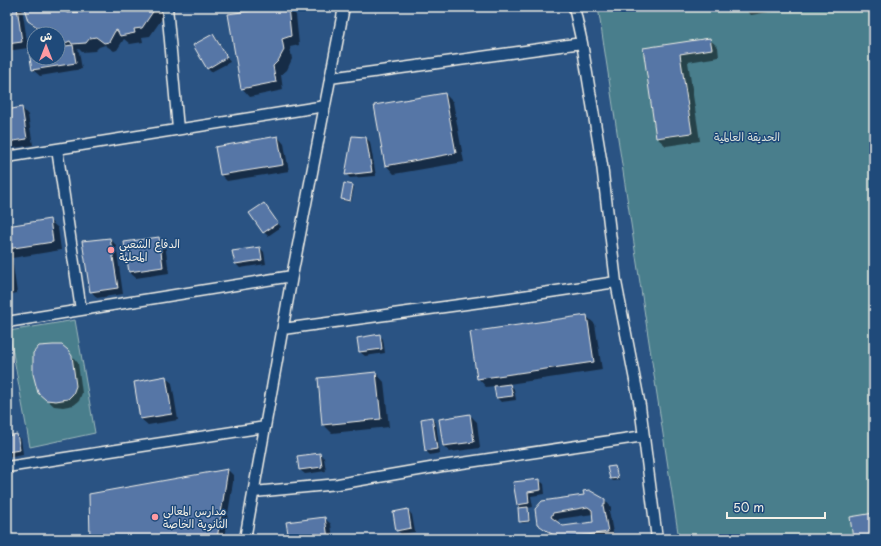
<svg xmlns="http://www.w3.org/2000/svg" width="881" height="546" font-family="'Playpen Sans','Playpen Sans Arabic',sans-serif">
  <rect width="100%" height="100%" fill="#2a5383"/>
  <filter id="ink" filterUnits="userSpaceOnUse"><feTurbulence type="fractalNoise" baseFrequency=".025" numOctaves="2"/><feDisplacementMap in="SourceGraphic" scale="8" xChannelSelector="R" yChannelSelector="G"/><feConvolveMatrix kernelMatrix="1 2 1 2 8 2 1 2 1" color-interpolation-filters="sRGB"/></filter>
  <g filter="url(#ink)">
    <path fill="#487e8c" stroke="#9eb8ba" d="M598 7H874V539H679Z
      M75 320 95 433 30 447 9 331Z"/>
    <path fill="#0007" fill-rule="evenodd" d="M7 7H22L28 48 7 51Z
      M30 7H59L66 14 84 13 87 7H170L150 36 142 37 143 42 130 44 124 39 117 50 114 51 105 45 99 47 95 51 82 52 79 49 77 50 79 52 82 69 40 76 33 70 30 53 34 52V58H58V48L65 47 58 43V34H45L37 29 28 20Z
      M283 7H289L296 15 299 45 290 47 292 59 287 70 281 75 283 90 250 97 242 88Z
      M744 7H799L751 15Z
      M213 35 217 39 230 62 211 72 207 68Z
      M709 39 718 47 719 57 688 62 700 141 666 146 657 138 644 49Z
      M445 94 453 102 464 162 394 174 386 165Z
      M22 108 28 115 33 145 7 149V111Z
      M278 137 284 144 289 171 227 181 221 175Z
      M366 138 370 142 376 176 350 178 346 174Z
      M352 185 354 187 351 202 344 201 342 199Z
      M263 204 281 227 268 236 264 232Z
      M49 220 58 228 61 250 12 258 17 293 7 295V227Z
      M158 238 165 244 169 273 136 278 129 272 125 243Z
      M110 239 116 245 123 294 97 298 91 291Z
      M260 248 264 252 266 264 240 268 235 263Z
      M586 316 595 324 602 370 509 384 514 389 516 400 501 402 497 398 495 386 486 387 478 378Z
      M379 335 383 339 385 353 365 356 360 352Z
      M67 350 78 363 82 393 79 401 74 405 63 407 54 406 46 399Z
      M376 373 384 382 389 427 332 433 323 424Z
      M165 377 172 383 178 420 148 425 141 419Z
      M470 415 477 422 480 448 450 452 443 446 440 420Z
      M432 418 436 423 440 453 430 455 426 451Z
      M17 435 21 439 23 454 7 457V437Z
      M320 454 324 458 326 471 305 474 300 470Z
      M615 467 616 469 619 480 613 481 611 479 609 468Z
      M228 470 234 476 224 539H91Z
      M539 480 544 484 545 494 531 496 533 507 528 508 529 510 530 522 522 523 520 521 521 509 517 505 514 483Z
      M605 500 611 507V511H609L614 538 558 539 545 530 538 523 536 509ZM593 514 594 522 563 527 557 522 559 519Z
      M408 510 412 515 415 532 401 534 397 530Z
      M324 518 331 524 333 539H290Z"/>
    <path fill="#5676a6" stroke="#f4f1e8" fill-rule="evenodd" d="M7 7H17L22 42 7 44Z
      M29 7H60L67 13 83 12 86 7H156L142 28 134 29 135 33 120 36 117 30 115 31 109 42 104 43 96 37 90 38 86 43 72 44 70 41 63 44 58 41V34H48L28 21 25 11Z
      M276 7H288L291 36 282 39 284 50 278 61 273 66 276 82 241 89 228 14Z
      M213 34 227 57 207 69 193 45Z
      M710 38 712 49 680 54 692 133 656 138 643 48Z
      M73 45 76 63 32 70 29 52 34 51V58H58V47Z
      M445 93 456 153 385 166 374 105Z
      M22 107 27 139 7 142V110Z
      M278 136 283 165 220 175 215 147Z
      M352 136 366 137 372 172 345 175Z
      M344 183 353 185 350 201 341 199Z
      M264 203 278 223 263 233 249 213Z
      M50 219 53 242 7 249V226Z
      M159 237 163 267 129 272 124 242Z
      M110 238 118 288 90 292 82 241Z
      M260 247 262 260 235 264 232 251Z
      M587 315 594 362 477 379 470 332Z
      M380 334 382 349 359 352 357 338Z
      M53 345H62L68 350 72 356 76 386 73 394 68 399 56 401 46 400 38 393 33 374V353L39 346Z
      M376 372 381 419 322 425 318 378Z
      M166 376 172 414 140 419 134 382Z
      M510 384 513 396 496 398 494 386Z
      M470 414 474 442 443 446 439 419Z
      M432 417 437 449 425 451 421 419Z
      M17 434 20 450 7 452V436Z
      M320 453 322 467 299 470 297 456Z
      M615 466 618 478 610 479 607 467Z
      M228 469 217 539H90L89 494Z
      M540 479 541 490 528 492 529 503 517 505 513 482Z
      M589 490 605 499V505H603L608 532 559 539 537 524 535 509 542 501 584 495 583 491ZM588 507 592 510 593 522 563 526 551 517 553 513Z
      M528 507 529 521 519 522 518 508Z
      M408 509 411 528 396 531 393 512Z
      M874 513V539H853L850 517Z
      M325 517 328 539H289L286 522Z
      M552 535V539H542L541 537Z"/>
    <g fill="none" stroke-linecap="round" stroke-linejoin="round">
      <g stroke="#f4f1e8" stroke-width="13">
        <path id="minor" d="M167 7 178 129
          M574 7 582 43 602 165 616 282 640 406 657 539
          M330 78 582 43
          M57 149 81 310
          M7 157 325 106
          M7 322 292 276
          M283 329 510 298 616 282
          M7 467 265 427
          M254 492 338 484 442 466 644 436
          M245 539 292 276 344 7"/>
      </g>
      <use href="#minor" stroke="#1f4a7a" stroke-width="10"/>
    </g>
  </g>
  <g fill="#ff9aa2" stroke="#1f4a7a" stroke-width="1.5">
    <circle cx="111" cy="250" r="4"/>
    <circle cx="155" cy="517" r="4"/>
  </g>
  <g text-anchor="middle" stroke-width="3" stroke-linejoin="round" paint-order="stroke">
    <g font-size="11" fill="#dae0da" stroke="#1f4a7a">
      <text x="747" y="141">الحديقة العالمية</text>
    </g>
    <g font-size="11" fill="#f4f1e8" stroke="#1f4a7a" text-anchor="start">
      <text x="119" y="248">الدفاع الشعبي<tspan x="119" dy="13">المحلية</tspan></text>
      <text x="163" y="515">مدارس المعالي<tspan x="163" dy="13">الثانوية الخاصة</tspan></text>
    </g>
  </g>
  <rect width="881" height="546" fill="none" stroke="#1f4a7a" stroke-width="24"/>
  <rect x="12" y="12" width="857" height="522" fill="none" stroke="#f4f1e8" stroke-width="1.5" filter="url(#ink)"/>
  <g transform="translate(46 46)"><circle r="19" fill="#1f4a7a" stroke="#748da6"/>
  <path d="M0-3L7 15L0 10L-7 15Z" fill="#ff9aa2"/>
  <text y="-6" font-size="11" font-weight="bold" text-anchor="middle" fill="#f4f1e8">ش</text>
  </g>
  <path d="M727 512v6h98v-6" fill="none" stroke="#f4f1e8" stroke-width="2"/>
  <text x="733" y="512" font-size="12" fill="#f4f1e8" stroke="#1f4a7a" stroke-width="3" paint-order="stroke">50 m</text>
</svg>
